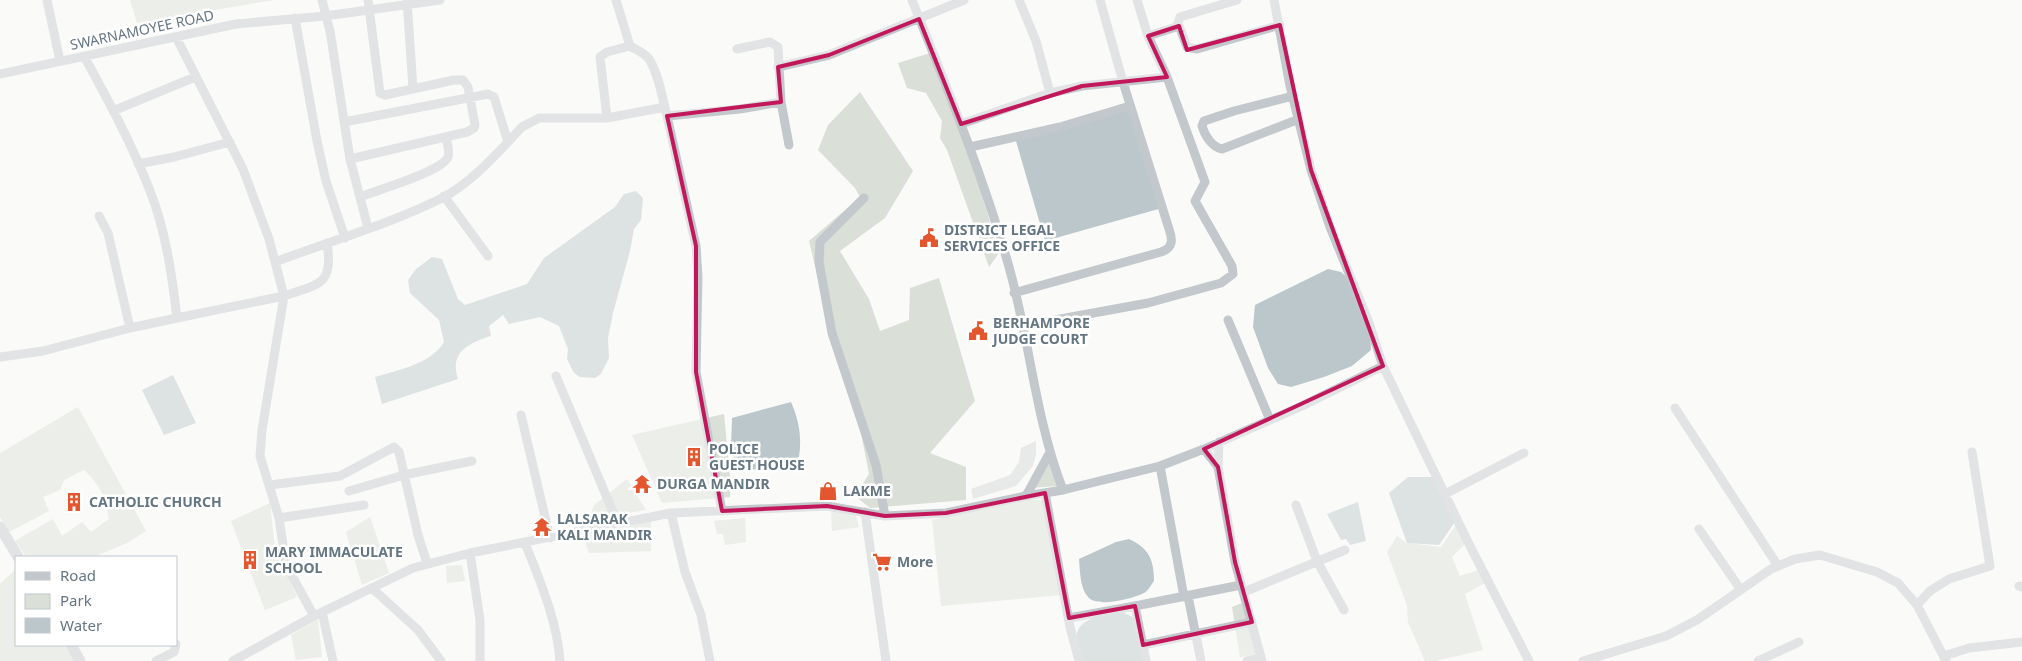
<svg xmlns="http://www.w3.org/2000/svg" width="2022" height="661" font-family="'Noto Sans',sans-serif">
  <rect width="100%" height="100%" fill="#fafaf8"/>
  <path fill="#e8e9e9" d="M1036 441V454L1033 466 1016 486 973 499 971 489 1010 475 1019 462 1021 448Z"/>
  <path fill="#dadfd7" d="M130 0H274L137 23Z
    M930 53 976 174 999 253 989 267 947 150 940 138 942 121 926 93 907 88 898 63Z
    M860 92 913 171 885 218 840 251 869 299 880 331 909 320 910 288 939 278 975 401 930 453 966 467V500L870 508 855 496 869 474 857 413 835 350 809 241 860 197 855 188 818 150 828 125Z
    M78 407 146 531 127 543 94 557H26L15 541 53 519 62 536 82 522 91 532 109 519C105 496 101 486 84 470L64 480 60 490 43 497 49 511 9 532 0 517V453Z
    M724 414 730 476V497L662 503 632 435Z
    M1049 458 1060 486 1028 488Z
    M627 479 646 510 589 519 594 505Z
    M1015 500H1043L1061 595 941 606 932 520Z
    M270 503 275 549 297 597 265 610 231 521Z
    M854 509 859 527 832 531 831 510Z
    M370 517 389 573 362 585 346 532Z
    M745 518 746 542 725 545 723 534H717L714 521Z
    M651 521V551L589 553 583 537Z
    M1456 525 1465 544 1452 557 1460 576 1479 570 1485 583 1465 594 1483 650 1435 661H1425L1408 622 1407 605 1387 552 1397 536 1407 543 1441 547Z
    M462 565 465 581 447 583 446 566Z
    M16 569V645H64L74 661H0V584Z
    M1242 603 1257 654 1240 657 1232 607Z
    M318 619 322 657 296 660 291 635Z"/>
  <path fill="#bbc7cb" d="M1129 105 1162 208 1045 241 1016 141Z
    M636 191 643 198 641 220 634 229 630 251 613 313 608 338 609 358 601 374 595 378 580 377 574 373 567 359 568 349 559 326 540 317 509 324 503 315 489 326 491 336C469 343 449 352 458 379L382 404 375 377C398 370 431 364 444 342L439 320 410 293 408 280 416 269 432 257 442 259 458 299 465 305 527 284 544 258 615 207 624 194Z
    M1328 269 1341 272 1350 280 1370 329 1371 350 1352 366 1324 377 1291 387 1278 384 1268 368 1253 327 1255 305Z
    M173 375 196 423 164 435 142 390Z
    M791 402C799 420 802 437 799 457 778 465 759 474 737 467L731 448 732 418Z
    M1408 477H1432L1455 522 1439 545 1407 543 1389 493Z
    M1358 502 1366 541 1350 545 1346 539 1341 540 1327 514Z
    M1129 539C1149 548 1154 560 1154 581 1151 585 1148 591 1144 593 1132 599 1097 608 1088 597 1080 588 1080 571 1079 559L1116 542Z
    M1108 612 1124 613 1137 619 1144 661H1080C1073 627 1075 624 1108 612Z"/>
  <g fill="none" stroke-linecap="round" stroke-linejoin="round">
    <path stroke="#c3c8cc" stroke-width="9" d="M47 0 60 61
      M322 0 330 31 350 159 368 228
      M407 0 413 89
      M616 0 630 46
      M1019 0 1036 41 1050 93
      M1237 0 1180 17 1178 23 1187 47 1197 49 1280 25
      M1274 0 1290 86 1311 170 1330 227 1368 320 1383 366 1468 542 1529 661
      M295 18 317 141 326 181 345 238
      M1148 36 1179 26
      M176 37 243 169 269 239 284 296C319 284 334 285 327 243
      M737 49 770 42 778 47 781 102 789 145
      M778 67 829 55 964 0
      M0 74 236 24 325 16 440 0
      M1293 96 1234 111 1204 121 1202 126C1205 136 1212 147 1222 149L1299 119
      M665 107 607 118 600 57 607 52 630 46C637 50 645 53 649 59 658 72 663 100 667 116L696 246 698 277 696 372 722 511
      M113 111 195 77
      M667 116 740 109 781 102
      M961 124 1050 93 1082 86 1167 77
      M508 142 522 127 539 118H607
      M970 147 1060 127 1130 106
      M350 159 467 132 474 128 475 125 468 87 463 80H454L385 95 380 93 368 0
      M138 164 174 157 230 142
      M444 196 488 256
      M360 197C377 190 442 172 448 157 450 150 447 143 446 137
      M864 198 820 242 819 262 832 333 876 465 885 516
      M99 216 108 233 130 328
      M275 262C330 241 391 224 444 197 468 184 489 162 508 142L494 97 488 94 344 122
      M1014 293 1161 252C1173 248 1173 240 1169 229L1123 82 1100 0
      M177 318 284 296 262 430 260 456 279 518 286 565 314 616
      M1228 320 1270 420
      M1022 326 1148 303 1221 283 1233 274 1232 266 1195 201 1205 182 1167 77 1148 36 1137 0
      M0 357 43 351 130 328 177 318C172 276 166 231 150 191 132 144 108 100 84 56
      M556 376 618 524
      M1675 408 1778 566
      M521 415 550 538
      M1204 449 1302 406 1383 366
      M1160 466 1184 597
      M1218 467 1219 442
      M270 485 340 476 394 447 399 452 418 535 427 563
      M1063 490 1160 466 1204 449 1218 467 1235 562 1262 661
      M349 491 404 475 472 461
      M1045 493 1070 627 1079 661
      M1445 494 1524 453
      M1026 496 1049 454
      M1296 505 1317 561 1344 610
      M865 512 886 661
      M671 513 685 572 701 615 710 661
      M279 518 364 505
      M1699 529 1741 590
      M525 543C540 581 557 620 560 661
      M470 553 480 620V661
      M2019 586 2022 587
      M373 589 418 630 441 661
      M1244 592 1345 550
      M1188 596 1201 661
      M1917 605 1930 591 1949 579 1990 566 1972 452
      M322 612 333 661
      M1069 618 1135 606
      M1143 645 1252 622
      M1944 656 1969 648 2022 642
      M156 661 174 652 176 644
      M233 661 314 616 413 568 470 553 671 513 827 506 885 516 946 513 1026 496 1063 490C1035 418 1030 341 1009 267 983 175 947 88 912 0
      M1146 661 1135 606 1241 585
      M1247 661 1261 658
      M1583 661 1666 636 1697 620 1771 569 1795 559 1820 555 1877 572 1898 583 1917 605 1946 661
      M1758 661 1799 642"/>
    <path stroke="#c3c8cc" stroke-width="11" d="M0 527 18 557
      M71 645 80 661"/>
  </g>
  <path d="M0 0H2022V661H0ZM919 19 961 124 1082 86 1167 77 1148 36 1179 26 1187 50 1280 25 1311 170 1383 366 1204 449 1218 467 1235 562 1252 622 1143 645 1135 606 1069 618 1045 493 946 513 885 516 827 506 722 511 696 372V246L667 116 781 102 778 67 829 55Z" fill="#fafaf8" fill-opacity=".55" fill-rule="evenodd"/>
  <path fill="none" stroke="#c2185b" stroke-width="4" stroke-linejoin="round" d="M919 19 961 124 1082 86 1167 77 1148 36 1179 26 1187 50 1280 25 1311 170 1383 366 1204 449 1218 467 1235 562 1252 622 1143 645 1135 606 1069 618 1045 493 946 513 885 516 827 506 722 511 696 372V246L667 116 781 102 778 67 829 55Z"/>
  <defs>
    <g id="civic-bare" transform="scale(1.5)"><path d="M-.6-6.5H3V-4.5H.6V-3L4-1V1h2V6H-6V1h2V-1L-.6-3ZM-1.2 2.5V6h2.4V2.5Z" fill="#e4572e" stroke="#fff" stroke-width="2.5" paint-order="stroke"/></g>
    <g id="building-bare" transform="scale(1.5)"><path d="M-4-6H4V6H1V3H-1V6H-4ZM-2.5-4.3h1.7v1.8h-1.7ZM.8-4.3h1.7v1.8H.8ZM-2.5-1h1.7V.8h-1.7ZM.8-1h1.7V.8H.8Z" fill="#e4572e" stroke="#fff" stroke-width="2.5" paint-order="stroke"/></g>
    <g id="temple-bare" transform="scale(1.5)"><path d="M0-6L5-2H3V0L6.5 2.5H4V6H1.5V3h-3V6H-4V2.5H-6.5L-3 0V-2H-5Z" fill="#e4572e" stroke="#fff" stroke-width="2.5" paint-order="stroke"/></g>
    <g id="shop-bare" transform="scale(1.5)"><path d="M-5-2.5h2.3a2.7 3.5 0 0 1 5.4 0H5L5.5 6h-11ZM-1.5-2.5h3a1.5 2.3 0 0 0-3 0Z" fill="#e4572e" stroke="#fff" stroke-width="2.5" paint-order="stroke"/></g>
    <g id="supermarket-bare" transform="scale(1.5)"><path d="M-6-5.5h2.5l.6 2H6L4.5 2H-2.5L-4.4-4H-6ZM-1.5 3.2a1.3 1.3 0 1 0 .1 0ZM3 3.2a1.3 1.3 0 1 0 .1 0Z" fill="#e4572e" stroke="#fff" stroke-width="2.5" paint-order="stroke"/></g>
  </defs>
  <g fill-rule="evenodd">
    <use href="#civic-bare" x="929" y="238"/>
    <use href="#civic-bare" x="978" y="331"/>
    <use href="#building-bare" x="694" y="457"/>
    <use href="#temple-bare" x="642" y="484"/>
    <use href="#shop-bare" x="828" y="491"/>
    <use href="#building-bare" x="74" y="502"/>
    <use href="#temple-bare" x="542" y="527"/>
    <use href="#building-bare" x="250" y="560"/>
    <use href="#supermarket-bare" x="882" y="562"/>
  </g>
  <g text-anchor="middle" stroke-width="5" stroke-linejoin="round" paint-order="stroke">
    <g font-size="14" fill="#657683" stroke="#fff">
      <text transform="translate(142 30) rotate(-12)" y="5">SWARNAMOYEE ROAD</text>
    </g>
    <g font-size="14" font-weight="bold" fill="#657683" stroke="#fff" text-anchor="start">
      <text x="944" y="235">DISTRICT LEGAL<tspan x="944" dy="16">SERVICES OFFICE</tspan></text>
      <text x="993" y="328">BERHAMPORE<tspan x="993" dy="16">JUDGE COURT</tspan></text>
      <text x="709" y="454">POLICE<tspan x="709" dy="16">GUEST HOUSE</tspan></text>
      <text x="657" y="489">DURGA MANDIR</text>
      <text x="843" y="496">LAKME</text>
      <text x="89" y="507">CATHOLIC CHURCH</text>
      <text x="557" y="524">LALSARAK<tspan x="557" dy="16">KALI MANDIR</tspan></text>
      <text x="265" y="557">MARY IMMACULATE<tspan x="265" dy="16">SCHOOL</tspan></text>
      <text x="897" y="567">More</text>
    </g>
  </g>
  <rect x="15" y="556" width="162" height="90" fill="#ffffff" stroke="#c1c8cd"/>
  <rect x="25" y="572" width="25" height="8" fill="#c3c8cc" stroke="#c1c8cd"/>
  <text x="60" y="581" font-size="15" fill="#657683">Road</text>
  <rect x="25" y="594" width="25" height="15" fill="#dadfd7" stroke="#c1c8cd"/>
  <text x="60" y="606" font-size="15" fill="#657683">Park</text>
  <rect x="25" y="618" width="25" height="15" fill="#bbc7cb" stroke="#c1c8cd"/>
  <text x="60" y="631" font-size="15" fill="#657683">Water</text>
</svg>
